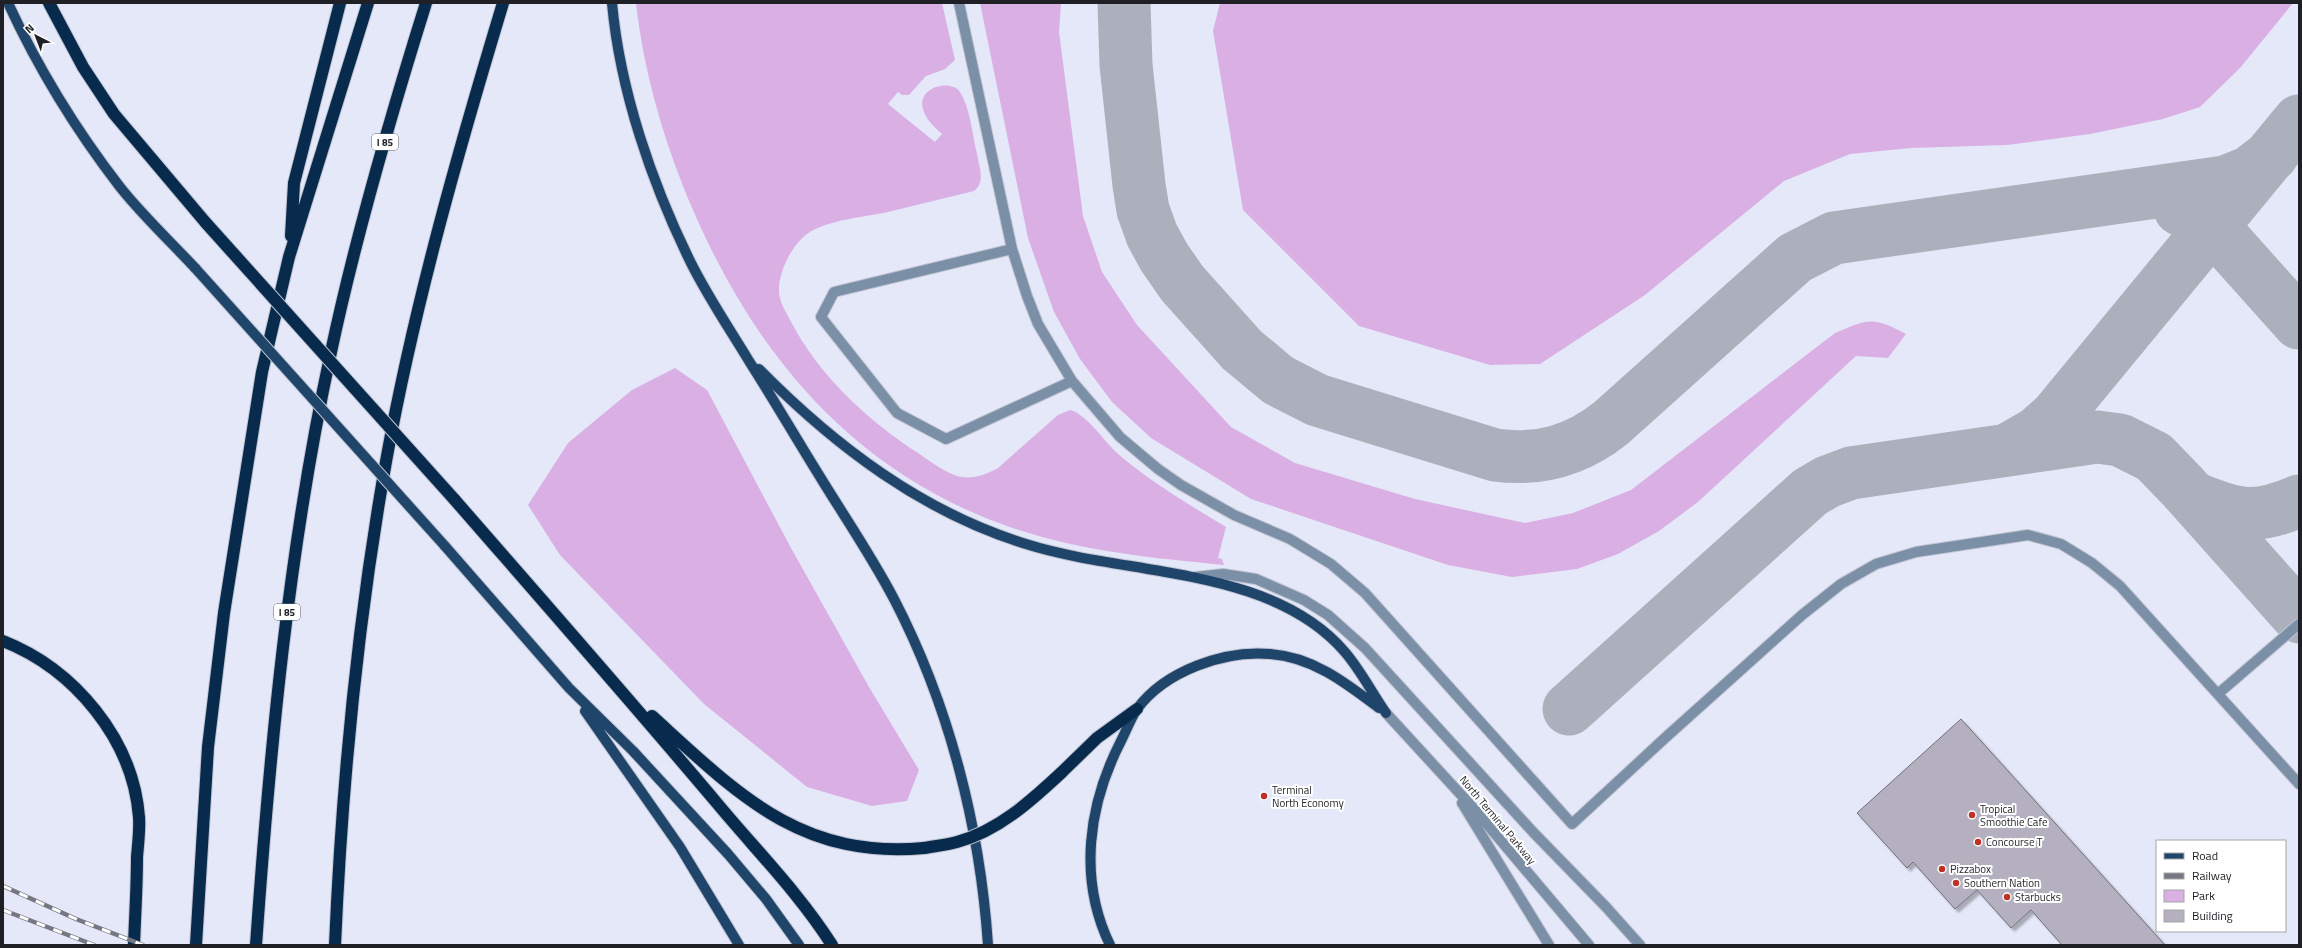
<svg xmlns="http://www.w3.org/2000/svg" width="2302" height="948" font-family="'Titillium Web',sans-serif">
  <defs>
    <filter id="shadow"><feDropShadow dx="3.5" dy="3.5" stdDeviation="1" flood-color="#0004"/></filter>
  </defs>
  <rect width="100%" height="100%" fill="#e4e8f8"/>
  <path fill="#dab0e4" d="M636 3H942L955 60 945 69 926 76 909 95H902L898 92 888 104 935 142 942 134C893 93 949 75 960 92 971 110 972 134 977 154 979 167 986 182 974 191 945 198 917 205 888 212 865 217 826 220 807 234 792 245 778 272 779 292 779 301 786 312 790 320 819 376 868 421 921 455 931 462 945 472 957 476 972 480 985 475 998 468L1058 415 1070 410 1076 412C1095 424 1106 445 1124 459 1156 485 1191 506 1226 527L1218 558 1222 559 1224 565C1150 558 1077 551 1007 526 854 472 756 356 693 210 665 145 644 74 636 3Z
    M980 3H1061L1059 32 1083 216 1102 272 1137 325 1231 427 1295 463 1415 499 1525 523 1573 513 1631 490 1835 333C1868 319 1873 316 1906 334L1888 358 1856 356 1698 502 1659 531 1618 554 1577 569 1512 577 1448 565 1251 499 1151 438 1112 402 1080 359 1054 312 1028 238Z
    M1220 3H2293L2240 68 2200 107 2163 119 2090 134 2007 145 1911 148 1850 154 1784 181 1645 295 1540 364 1490 365 1359 326 1243 210 1213 31Z
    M675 368 707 390 791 548 869 687 919 770 907 801 872 806 807 787 704 704 560 555 528 505 568 443 632 390Z"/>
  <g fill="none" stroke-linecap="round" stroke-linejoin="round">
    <path stroke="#acb0bd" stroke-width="53" d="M1124 3 1126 65 1139 185 1143 210 1152 235 1164 257 1182 283 1242 350 1278 380 1317 400 1495 455C1539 461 1576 451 1611 423L1795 258 1834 238 2225 182 2250 172 2272 155
      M2180 209 2206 224 2222 237 2299 323
      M2009 449 2037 433 2056 416 2299 121
      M2194 498C2237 516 2255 520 2299 501
      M1569 709 1810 492 1827 482 1851 473 2097 437 2120 440 2154 457 2183 487 2299 617"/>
  </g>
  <path fill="#b4b0bf" stroke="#726f7d" filter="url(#shadow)" d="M1961 719 1990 751 2165 945H2062L2031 910 2011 928 1977 890 1955 909 1913 862 1907 868 1857 813Z"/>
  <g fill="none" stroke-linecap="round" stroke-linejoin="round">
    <g stroke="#c1c4d2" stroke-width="12">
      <path id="minor" d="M959 3 1012 249 1027 296 1038 324 1072 381 1120 437 1158 469 1181 485 1234 515 1290 539 1331 564 1365 593 1572 824 1665 738 1802 615 1841 584 1876 564 1916 552 2028 535 2061 544 2092 563 2120 586 2299 784
        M1012 249 834 292 821 317 897 413 946 439 1072 381
        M1195 577 1223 574 1256 579 1304 600 1328 615 1365 648 1533 832 1606 907 1640 945
        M2219 693 2299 624
        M1386 713 1475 810 1589 945
        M1462 803 1549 945"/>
    </g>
    <g stroke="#c1c4d2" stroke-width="12">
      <path id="major" d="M8 3C38 68 76 130 120 187 143 216 171 242 196 269
        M612 3C620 91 652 184 691 263 708 297 729 328 749 361 774 400 797 440 822 480 846 519 872 557 894 599 949 705 980 826 988 945
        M759 369C835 446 922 512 1026 544 1127 576 1270 566 1344 651 1360 669 1372 693 1386 713
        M444 545 569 688 633 751 728 854 766 899 799 945
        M585 711 680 847 739 945
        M1110 945C1078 879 1088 805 1121 741 1126 731 1131 718 1137 709 1165 671 1224 650 1270 654 1313 657 1346 683 1379 708"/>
    </g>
    <g stroke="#c1c4d2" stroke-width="14">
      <path id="highway" d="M49 3 83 67 114 114 206 223
        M291 236 294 183 340 3
        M454 499C542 600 630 700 716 802 755 849 799 893 832 945
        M3 641C74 669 133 739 139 817 140 830 138 844 137 857 137 886 135 916 134 945
        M652 716C737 793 799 859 924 848
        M1061 773 1097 738 1137 709
        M196 945 208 747 224 613 262 372 289 257 368 3
        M256 945C270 746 289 547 331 352 356 234 390 118 426 3
        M335 945C342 782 358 617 387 456 415 303 458 152 503 3"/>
    </g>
    <use href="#minor" stroke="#7b8fa6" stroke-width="10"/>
    <use href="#major" stroke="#20456b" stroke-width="10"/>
    <use href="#highway" stroke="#082b4d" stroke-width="12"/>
    <g stroke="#757882" stroke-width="4.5">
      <path id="rail" d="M3 886 76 919 143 945
        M3 910 94 945"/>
    </g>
    <use href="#rail" stroke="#fff" stroke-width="3" stroke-dasharray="9" stroke-linecap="butt"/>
    <g stroke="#c1c4d2" stroke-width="12" stroke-linecap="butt">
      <path id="major-bridge" d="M196 269 444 545"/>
    </g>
    <g stroke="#c1c4d2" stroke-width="14" stroke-linecap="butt">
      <path id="highway-bridge" d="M206 223 454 499
        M924 848C935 846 946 845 957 842 998 831 1031 801 1061 773"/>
    </g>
    <use href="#major-bridge" stroke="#20456b" stroke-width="10"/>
    <use href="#highway-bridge" stroke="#082b4d" stroke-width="12"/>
  </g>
  <g fill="#bf3127" stroke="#fff" stroke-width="1.5">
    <circle cx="1264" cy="796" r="4"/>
    <circle cx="1972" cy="815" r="4"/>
    <circle cx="1978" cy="842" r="4"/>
    <circle cx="1942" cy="869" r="4"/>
    <circle cx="1956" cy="883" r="4"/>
    <circle cx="2007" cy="897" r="4"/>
  </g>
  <g text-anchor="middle" stroke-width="4" stroke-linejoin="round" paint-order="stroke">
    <g fill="#fff" stroke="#626367" stroke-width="1">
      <rect x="372" y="134" width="26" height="16" rx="3"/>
      <rect x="274" y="604" width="26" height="16" rx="3"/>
    </g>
    <g font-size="10" font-weight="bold" fill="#1f2026">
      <text x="385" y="146">I 85</text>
      <text x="287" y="616">I 85</text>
    </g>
    <g font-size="11" fill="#1f2026" stroke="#fff" text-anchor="start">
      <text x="1272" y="794">Terminal<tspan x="1272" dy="13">North Economy</tspan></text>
      <text x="1980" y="813">Tropical<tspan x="1980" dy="13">Smoothie Cafe</tspan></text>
      <text x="1986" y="846">Concourse T</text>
      <text x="1950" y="873">Pizzabox</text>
      <text x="1964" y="887">Southern Nation</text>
      <text x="2015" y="901">Starbucks</text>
    </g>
    <g font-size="11" fill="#1f2026" stroke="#fff">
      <text transform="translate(1498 820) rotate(50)" y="4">North Terminal Parkway</text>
    </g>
  </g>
  <rect width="2302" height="948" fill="none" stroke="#1f2026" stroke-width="8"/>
  <rect x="2156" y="840" width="130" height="92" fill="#ffffff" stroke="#a5a6a8"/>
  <rect x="2164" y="853" width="20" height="6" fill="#20456b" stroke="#a5a6a8"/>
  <text x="2192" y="860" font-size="12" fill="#1f2026">Road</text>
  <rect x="2164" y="873" width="20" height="6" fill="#757882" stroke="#a5a6a8"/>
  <text x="2192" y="880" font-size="12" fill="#1f2026">Railway</text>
  <rect x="2164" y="890" width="20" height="12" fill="#dab0e4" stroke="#a5a6a8"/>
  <text x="2192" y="900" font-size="12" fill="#1f2026">Park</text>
  <rect x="2164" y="910" width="20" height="12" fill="#b4b0bf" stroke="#a5a6a8"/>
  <text x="2192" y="920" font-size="12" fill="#1f2026">Building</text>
  <g transform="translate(36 36) rotate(318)" stroke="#ffffff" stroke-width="3" paint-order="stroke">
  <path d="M0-3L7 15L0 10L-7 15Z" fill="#1f2026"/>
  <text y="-6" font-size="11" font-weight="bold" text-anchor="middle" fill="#1f2026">N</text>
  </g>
</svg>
